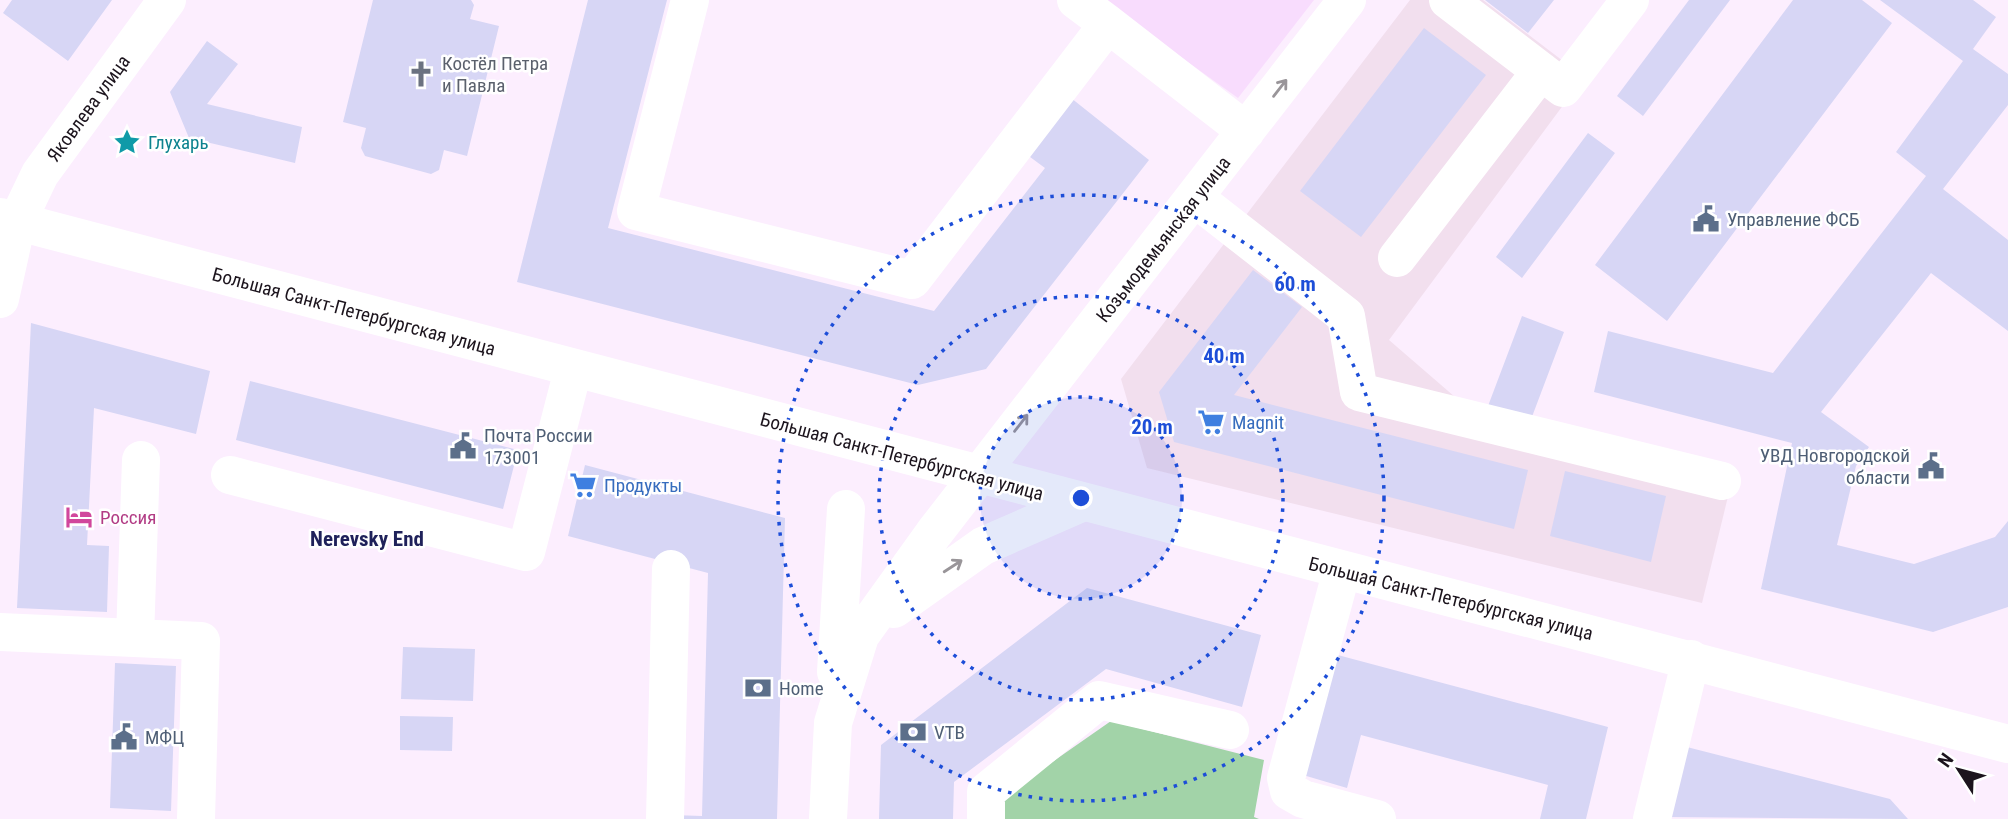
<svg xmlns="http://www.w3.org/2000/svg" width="2008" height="819" font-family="'Roboto Condensed',sans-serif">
  <rect width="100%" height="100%" fill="#fceefe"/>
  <path fill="#f2dfee" d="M1410 0H1483L1584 77 1389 340 1455 397 1734 472 1702 603 1147 468 1121 379Z"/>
  <path fill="#f8dcfd" d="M1101 0H1314L1238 98Z"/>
  <path fill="#a2d3a8" d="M1111 721 1264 760 1254 817 1259 819H1004L1005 795Z"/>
  <path fill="#d7d6f5" d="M12 0H112L68 61 3 13Z
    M373 0H471L474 5 470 19 499 26 467 156 444 150 439 170 431 174 365 156 361 148 366 128 343 122Z
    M588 0H667L608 228 934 311 1045 168 1026 154 1071 98 1149 160 986 369 918 385 517 282Z
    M1485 0H1554L1528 33Z
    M1689 0H1730L1643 116 1617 96Z
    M1793 0H1862L1892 23 1667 321 1595 265Z
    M1880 0H1973L1996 17 1973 49 2008 74V105L1943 189 2008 240V331L1931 273 1821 412 1869 447 1856 466 1837 545 1914 564 1995 537 2008 521V607L1933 632 1761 589 1792 443 1594 392 1608 331 1773 373 1926 176 1896 152 1963 61Z
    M1424 28 1486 75 1361 237 1300 191Z
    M207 41 238 64 207 104 302 127 295 163 189 138 170 92Z
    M1588 133 1615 153 1522 278 1496 257Z
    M1253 270 1302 307 1234 395 1528 470 1514 529 1174 442 1159 392Z
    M1522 316 1564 332 1530 422 1488 406Z
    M31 323 210 371 196 434 94 408 87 545 109 546 107 612 17 608Z
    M250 381 518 450 503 509 236 440Z
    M585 465 785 518 777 819H672V815L702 816 708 573 568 536Z
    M1565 471 1666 496 1651 562 1550 536Z
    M1087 588 1261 635 1242 707 1106 669 954 782 953 819H879L881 745Z
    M403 647 475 649 473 701 401 699Z
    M1334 654 1608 727 1586 819H1540L1548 785 1361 735 1347 788 1303 775Z
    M115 663 176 666 171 811 110 808Z
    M400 716 453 717 452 751 400 750Z
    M1683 746 1890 799 1908 819 1666 817Z"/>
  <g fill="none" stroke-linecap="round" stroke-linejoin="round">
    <path stroke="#fff" stroke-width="38" d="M690 0 636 211 912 280 1108 24 1246 131
      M1076 0 1108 24
      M1448 0 1563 88 1630 0
      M1195 198 1346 316 1359 392 1722 481
      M1397 258 1541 71
      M0 299 17 222 40 174 167 0
      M230 475 526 552 573 370
      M1342 570 1286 778 1289 791 1303 799 1377 819
      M894 609 983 546 1081 503
      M0 632 201 641 196 819
      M135 638 141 460
      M836 672 846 509
      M665 819 671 569
      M828 819 833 723 860 636 934 533 1347 0
      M986 819V792L1099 700 1230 730
      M1652 819 1691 659"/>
    <path stroke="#fff" stroke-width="38" d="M0 217 2008 744"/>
  </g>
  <defs><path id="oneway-shaft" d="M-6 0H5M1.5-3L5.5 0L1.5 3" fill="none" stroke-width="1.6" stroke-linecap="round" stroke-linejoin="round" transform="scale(1.75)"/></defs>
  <g stroke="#999599">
    <use href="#oneway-shaft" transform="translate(1280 88) rotate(-52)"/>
    <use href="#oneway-shaft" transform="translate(1021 423) rotate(-52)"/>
    <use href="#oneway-shaft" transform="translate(953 566) rotate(-33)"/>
  </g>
  <circle cx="1081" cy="498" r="101" fill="#1d4ed8" fill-opacity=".12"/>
  <g fill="none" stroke="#1d4ed8" stroke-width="3.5" stroke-dasharray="3.5 7">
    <circle cx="1081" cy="498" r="101"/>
    <circle cx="1081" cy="498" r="202"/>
    <circle cx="1081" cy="498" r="303"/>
  </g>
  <defs>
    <g id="church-bare" transform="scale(2.1)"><path d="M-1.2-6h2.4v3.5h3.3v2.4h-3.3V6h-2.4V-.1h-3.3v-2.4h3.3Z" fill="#6b7280" stroke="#fff" stroke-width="2.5" paint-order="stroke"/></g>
    <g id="sight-bare" transform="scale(2.1)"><path d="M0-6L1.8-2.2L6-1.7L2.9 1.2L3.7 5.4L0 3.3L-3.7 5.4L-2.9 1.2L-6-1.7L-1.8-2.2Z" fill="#0f9aa8" stroke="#fff" stroke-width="2.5" paint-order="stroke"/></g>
    <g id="civic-bare" transform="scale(2.1)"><path d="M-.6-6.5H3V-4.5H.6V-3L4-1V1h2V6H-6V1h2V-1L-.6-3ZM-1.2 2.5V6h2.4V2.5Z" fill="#5c6f8a" stroke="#fff" stroke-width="2.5" paint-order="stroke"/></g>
    <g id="supermarket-bare" transform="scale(2.1)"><path d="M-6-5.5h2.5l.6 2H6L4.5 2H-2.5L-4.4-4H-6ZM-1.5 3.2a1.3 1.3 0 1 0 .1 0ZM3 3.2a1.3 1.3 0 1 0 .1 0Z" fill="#3f7fe0" stroke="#fff" stroke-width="2.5" paint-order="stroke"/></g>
    <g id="hotel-bare" transform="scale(2.1)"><path d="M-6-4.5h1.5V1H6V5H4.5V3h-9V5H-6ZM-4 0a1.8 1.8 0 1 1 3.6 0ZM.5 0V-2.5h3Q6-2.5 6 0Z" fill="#d1479c" stroke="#fff" stroke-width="2.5" paint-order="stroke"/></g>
    <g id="bank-bare" transform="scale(2.1)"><path d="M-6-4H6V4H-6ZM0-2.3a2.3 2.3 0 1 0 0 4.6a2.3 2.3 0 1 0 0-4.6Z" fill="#5c6f8a" stroke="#fff" stroke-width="2.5" paint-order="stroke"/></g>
  </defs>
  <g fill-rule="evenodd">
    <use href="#church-bare" x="421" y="74"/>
    <use href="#sight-bare" x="127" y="142"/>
    <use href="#civic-bare" x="1706" y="219"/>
    <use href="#supermarket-bare" x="1211" y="422"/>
    <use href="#civic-bare" x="463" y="446"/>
    <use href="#civic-bare" x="1931" y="466"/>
    <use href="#supermarket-bare" x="583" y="485"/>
    <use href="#hotel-bare" x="79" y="517"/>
    <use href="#bank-bare" x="758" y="688"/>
    <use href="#bank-bare" x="913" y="732"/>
    <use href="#civic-bare" x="124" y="737"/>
  </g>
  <g text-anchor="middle" stroke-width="5" stroke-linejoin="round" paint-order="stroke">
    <g font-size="19" fill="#5b616d" stroke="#fff" text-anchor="start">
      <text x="442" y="70">Костёл Петра<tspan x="442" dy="22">и Павла</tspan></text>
    </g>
    <g font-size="19" fill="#1c141d" stroke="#fff">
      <text transform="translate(88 108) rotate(-54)" y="7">Яковлева улица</text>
      <text transform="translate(1163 239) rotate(-52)" y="7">Козьмодемьянская улица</text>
      <text transform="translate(354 311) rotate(15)" y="7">Большая Санкт-Петербургская улица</text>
      <text transform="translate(902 456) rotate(15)" y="7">Большая Санкт-Петербургская улица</text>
      <text transform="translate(1451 598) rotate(14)" y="7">Большая Санкт-Петербургская улица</text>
    </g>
    <g font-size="19" fill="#0d838f" stroke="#fff" text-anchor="start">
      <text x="148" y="149">Глухарь</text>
    </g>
    <g font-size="19" fill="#4e5e75" stroke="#fff" text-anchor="start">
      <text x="1727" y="226">Управление ФСБ</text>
      <text x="484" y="442">Почта России<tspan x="484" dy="22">173001</tspan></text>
      <text x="1910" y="462" text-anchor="end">УВД Новгородской<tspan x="1910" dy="22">области</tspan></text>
      <text x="779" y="695">Home</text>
      <text x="934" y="739">VTB</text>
      <text x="145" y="744">МФЦ</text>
    </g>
    <g font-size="19" fill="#366cbe" stroke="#fff" text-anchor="start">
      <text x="1232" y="429">Magnit</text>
      <text x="604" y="492">Продукты</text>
    </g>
    <g font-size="19" fill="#b23c85" stroke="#fff" text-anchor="start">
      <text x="100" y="524">Россия</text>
    </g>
    <g font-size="21" font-weight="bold" fill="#1f215a" stroke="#fff">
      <text x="367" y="546">Nerevsky End</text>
    </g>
  </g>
  <circle cx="1081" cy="498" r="10" fill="#1d4ed8" stroke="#fff" stroke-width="3.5"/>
  <g font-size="21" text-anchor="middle" font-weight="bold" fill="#1d4ed8" stroke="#fff" stroke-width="5" stroke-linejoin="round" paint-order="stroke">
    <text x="1295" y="291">60 m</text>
    <text x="1224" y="363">40 m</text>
    <text x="1152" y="434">20 m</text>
  </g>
  <g transform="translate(1959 770) rotate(306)" stroke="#ffffff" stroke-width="5" paint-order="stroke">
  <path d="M0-5L12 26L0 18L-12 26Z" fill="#1c141d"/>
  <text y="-10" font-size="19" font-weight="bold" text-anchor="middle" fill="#1c141d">N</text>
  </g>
</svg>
